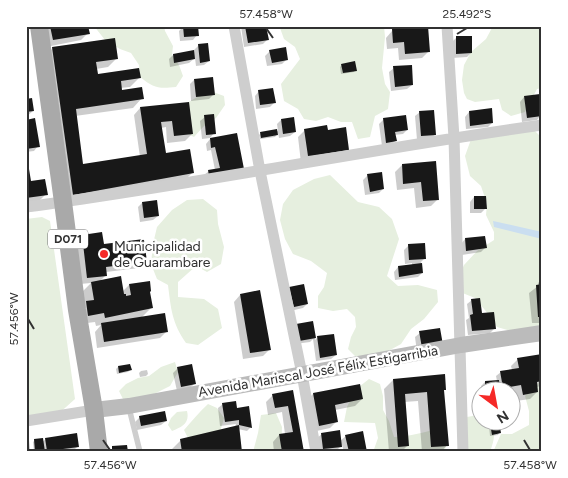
<svg xmlns="http://www.w3.org/2000/svg" width="568" height="478" font-family="Figtree,sans-serif">
  <rect width="100%" height="100%" fill="#fff"/>
  <path fill="#e6efdf" d="M94 26H164L165 31 173 46 172 55 179 65 183 76 176 87C158 89 154 88 140 77L139 65 131 53 120 49 105 40Z
    M284 26H384L385 37 382 68 385 84 390 92 388 109 375 116 370 137 358 139 352 122H341L328 117 316 121 304 119 298 109 284 101 281 84 300 59 295 47 284 39 280 28Z
    M493 26H542V88L537 89 525 112 511 116 502 110 499 99 475 102 467 99 464 93 462 80 464 65 471 52 486 39Z
    M213 92 224 96 225 105 216 118 204 126 194 137 186 133 187 103 199 96Z
    M531 127 542 138V328L514 332 497 327 489 315 475 298 460 292 457 282 464 265 477 251 494 240V232L486 215 487 204 481 186 470 176 465 156 474 131Z
    M330 175 358 202 379 207 392 219 399 239 387 276 398 286 418 285 437 290 438 302 424 319 411 329 401 344 381 355 358 359 348 349 351 337 356 327 355 317 347 309 333 311 318 308V296L324 287 327 273 311 261 293 254 285 239 280 220 283 204 293 190 314 179Z
    M203 199 217 210 218 224 224 247 221 264 207 272 196 266 178 282V297L204 299 218 309 222 328 198 345 186 343C172 323 171 309 168 285L157 279 151 264 153 244 157 227 172 210 187 200Z
    M42 217 50 221 75 399 56 416 26 420V219Z
    M175 362 178 372 170 386 152 395 124 401 119 391 126 384 138 378 149 376 161 367Z
    M369 379 380 384 383 396V410L389 421 394 437C410 437 425 431 441 429L448 441 444 452H373L378 438 375 423 344 422 347 407 355 390Z
    M542 381V452H493L501 434H512L529 425V411L525 396 539 382Z
    M208 404 217 408 224 418 220 432 189 440 184 430C192 421 199 412 208 404Z
    M187 411C190 423 182 427 172 431L168 425 171 418 177 412Z
    M276 413 282 427 281 452H253L258 433 261 415Z
    M478 415 480 417V420L485 421C497 431 495 437 490 452H462L467 417Z"/>
  <path fill="#cadef0" d="M493 221 542 232V239L494 227Z"/>
  <path fill="#0003" d="M46 26H87L88 33 81 40 46 47Z
    M241 26H265L267 40 263 44 244 47Z
    M475 26H494L475 29Z
    M183 27 197 35 193 40 180 41 179 31Z
    M392 31 429 51 422 58 399 60 398 48 387 49 386 38Z
    M456 38 471 53 467 57 452 58V42Z
    M199 45 209 61 204 65 196 66 195 58 189 63 170 67 169 59 173 55 194 51V50Z
    M53 48 117 58 108 67 96 69 97 75 139 78 130 87 120 88 121 92 142 98 133 108 75 116 79 166 140 157 134 115 140 108 188 103 192 134 185 141 167 143 166 127 161 128 165 155 193 172 186 179 64 203 44 57Z
    M270 51 287 59 282 64 267 66 265 56Z
    M342 65 355 70 354 72 341 74 340 67Z
    M394 68 412 85 407 89 391 91 389 72Z
    M194 80 214 94 209 99 191 101 190 84Z
    M259 91 274 103 270 107 256 109 255 96Z
    M524 97 541 115 537 120 522 122 520 102Z
    M26 100 33 111 26 117Z
    M420 112 435 135 430 139 417 140 415 116Z
    M469 112 492 123 488 127 466 129 465 117Z
    M205 117 214 133 210 138 202 139 200 121Z
    M384 119 407 130 403 134 394 135 395 141 391 145 382 146 379 124Z
    M281 120 295 132 290 136 279 138 278 133 275 137 260 139 259 135 261 133 278 131 277 124Z
    M26 121 38 146 34 151 26 152Z
    M305 130 327 133 348 150 301 163 298 137Z
    M210 139 243 169 204 175 209 171 215 170 211 150 207 151 206 144Z
    M434 162 438 199 431 206 416 208 414 188 397 190 395 172 402 165Z
    M26 170 30 183 46 194 39 201 26 203Z
    M368 175 383 189 379 193 365 195 363 180Z
    M474 197 486 208 481 213H470V202Z
    M142 203 158 216 153 220 140 222 138 207Z
    M82 236 103 245 146 262 139 268 106 272V275L100 281 122 292 129 285 149 292 151 308 141 318 167 331 160 338 97 348 95 332 101 325 96 326 95 322 79 324 82 292 91 283 80 284 76 243Z
    M465 239 485 248 481 252 462 255 461 244Z
    M409 245 425 258 421 262 422 273 418 277 395 280 394 272 398 267 412 265V263L405 264 404 250Z
    M542 279V323H532L529 293 538 286V283Z
    M290 288 307 304 303 308 290 311Z
    M240 295 270 349 263 356 243 359 234 302Z
    M472 300 481 315 495 328 490 333 468 335 466 320 469 318 467 304Z
    M312 323 315 340 317 338 336 355 331 359 316 361 313 339 310 342 295 344Z
    M420 333 442 344 417 352 415 337Z
    M542 355V386L536 387 537 392 530 399 516 401 514 389 504 390H481V386L485 382 497 381 496 376 501 372 512 370 511 366 518 359Z
    M118 367 130 370 128 372 117 374 116 369Z
    M178 368 195 383 190 388 177 391 173 373Z
    M147 370 148 374 146 376 140 377 139 373 141 371Z
    M393 380 443 390 447 445 441 452H422L418 401 404 402 408 445 401 452H389L384 389Z
    M359 385 362 399 355 406 335 410 337 421 330 428 312 432 306 401 313 394Z
    M292 392 303 452H274L273 442 279 435 285 434 282 412 268 415 266 402 273 395Z
    M223 404 236 409 251 427 247 431 238 429 241 452H172V449L181 440 235 427 236 424 220 426 218 408Z
    M140 417 166 421 161 425 137 430 135 422Z
    M483 420H498L494 424 499 433 498 435 490 436 489 426 493 422 483 423Z
    M322 434 340 441 346 436 365 452H344L342 445 336 451 319 452 317 438Z
    M46 439 78 446 73 451 65 452H43V451L34 452 33 442 35 440 42 442Z
    M26 440H29L30 449 28 452H26Z"/>
  <path fill="#181818" d="M50 26H88L90 34 53 40Z
    M183 26H198L199 36 184 37Z
    M245 26H266L269 40 248 43Z
    M426 26H428L430 52 405 54 404 42 393 43 392 29Z
    M456 36H472V53L456 54Z
    M115 38 118 59 96 62 98 74 139 68 141 78 121 81 122 90 142 87 144 99 76 109 83 164 147 154 140 107 189 102 193 134 174 136 172 121 161 122 166 153 190 149 194 173 73 195 52 47Z
    M208 43 210 61 200 63 198 44Z
    M286 47 288 60 272 63 269 50Z
    M194 50 195 59 174 63 173 54Z
    M355 61 357 71 343 73 341 64Z
    M412 65 413 85 395 87 393 66Z
    M213 77 215 95 196 97 194 79Z
    M273 88 276 103 260 105 258 90Z
    M540 94 542 116 527 118 524 96Z
    M32 98 34 111 26 112V99Z
    M492 108 493 123 470 126 469 111Z
    M434 110 436 135 421 136 419 111Z
    M214 114 216 134 206 135 204 115Z
    M406 115 408 130 395 132 397 141 386 143 383 118Z
    M294 117 296 132 283 134 281 119Z
    M35 118 40 147 26 149V120Z
    M327 125 328 130 346 127 349 150 308 156 304 129Z
    M277 129 278 135 261 138 260 132Z
    M237 133 244 169 209 176 208 170 220 168 215 147 211 148 210 138Z
    M436 161 439 200 423 201 421 182 403 184 402 164Z
    M26 169H29L31 181 45 179 48 195 26 198Z
    M382 172 384 189 370 192 367 174Z
    M474 196H486L487 209H474Z
    M157 200 159 216 144 218 142 202Z
    M102 232 104 244 144 239 147 262 106 267 107 276 87 278 82 235Z
    M485 236 487 248 466 251 465 238Z
    M425 243 426 259 409 260 408 244Z
    M422 263 423 273 399 277 398 266Z
    M121 276 124 294H126V296L131 295 129 284 150 281 151 291 150 292 153 308 105 318 104 313 88 316 86 301 94 300 91 282Z
    M304 284 308 304 294 307 289 287Z
    M542 284V317H538L536 285Z
    M260 290 271 350 250 353 240 294Z
    M480 298 482 313 494 312 496 329 472 331 470 315 473 314 471 299Z
    M165 313 168 332 104 342 101 323Z
    M313 321 316 338 299 341 296 324Z
    M440 328 443 345 422 348 419 331Z
    M334 334 337 355 320 358 317 336Z
    M542 354V381L537 382 538 392 523 395 521 385 503 388 500 371 519 368 517 358Z
    M130 364 132 370 119 373 118 366Z
    M192 364 196 384 181 387 177 367Z
    M445 374 446 390H444L449 446 431 447 427 392 405 394 409 446 398 447 393 379Z
    M499 380 500 390H485V381Z
    M360 384 363 399 335 405 338 422 319 426 313 393Z
    M293 390 304 452H282L279 434 293 432 288 406 275 408 272 394Z
    M236 401 237 408 249 406 252 428 239 425V420L225 422 222 403Z
    M165 411 167 421 141 426 139 416Z
    M499 422 501 433 492 435 490 423Z
    M239 425 242 452H182L180 439Z
    M340 430 342 447 323 449 321 433Z
    M363 431 367 452H349L345 435Z
    M77 433 79 447 47 451 45 438Z
    M43 438 45 452H35L34 439Z
    M127 445 128 452H112V446Z"/>
  <g fill="none" stroke-linecap="round" stroke-linejoin="round">
    <path stroke="#cecece" stroke-width="5.5" d="M129 408 140 452"/>
    <path stroke="#cecece" stroke-width="11" d="M234 26 260 171 302 374 316 452
      M447 26 454 138 463 452
      M26 207C199 184 369 149 542 125
      M26 421 94 410"/>
    <path stroke="#bbb" stroke-width="16" d="M94 410 129 406 461 345 542 333"/>
    <path stroke="#a9a9a9" stroke-width="18" d="M39 26 63 202 77 310 94 410 99 452"/>
  </g>
  <path fill="none" stroke="#313131" stroke-width="2" d="M266 28 273 38M457 34 467 28M28 319 34 329M103 440 110 450M524 440 530 450"/>
  <circle fill="#f52927" stroke="#fff" stroke-width="2" cx="104" cy="254" r="5"/>
  <g text-anchor="middle" stroke-width="5" stroke-linejoin="round" paint-order="stroke">
    <rect fill="#fff" stroke="#6f6f6f" stroke-width="1" x="48" y="229.5" width="40" height="19" rx="4"/>
    <g font-size="12" font-weight="bold" fill="#313131">
      <text x="68" y="243">D071</text>
    </g>
    <g font-size="14" fill="#313131" stroke="#fff" text-anchor="start">
      <text x="114" y="251">Municipalidad<tspan x="114" dy="16">de Guarambare</tspan></text>
    </g>
    <g font-size="14" fill="#313131" stroke="#fff">
      <text transform="translate(318 371) rotate(-10)" y="5">Avenida Mariscal José Félix Estigarribia</text>
    </g>
  </g>
  <rect width="568" height="478" fill="none" stroke="#ffffff" stroke-width="55"/>
  <g transform="translate(496 406) rotate(148)"><circle r="24" fill="#ffffff" stroke="#adadad"/>
  <path d="M0-4L9 19L0 12L-9 19Z" fill="#f52927"/>
  <text y="-8" font-size="14" font-weight="bold" text-anchor="middle" fill="#313131">N</text>
  </g>
  <rect x="28" y="28" width="512" height="422" fill="none" stroke="#313131" stroke-width="2"/>
  <g font-size="12" text-anchor="middle" fill="#313131">
    <text x="266" y="18">57.458°W</text>
    <text x="467" y="18">25.492°S</text>
    <text transform="translate(14 319) rotate(-90)" y="4">57.456°W</text>
    <text x="110" y="469">57.456°W</text>
    <text x="530" y="469">57.458°W</text>
  </g>
</svg>
